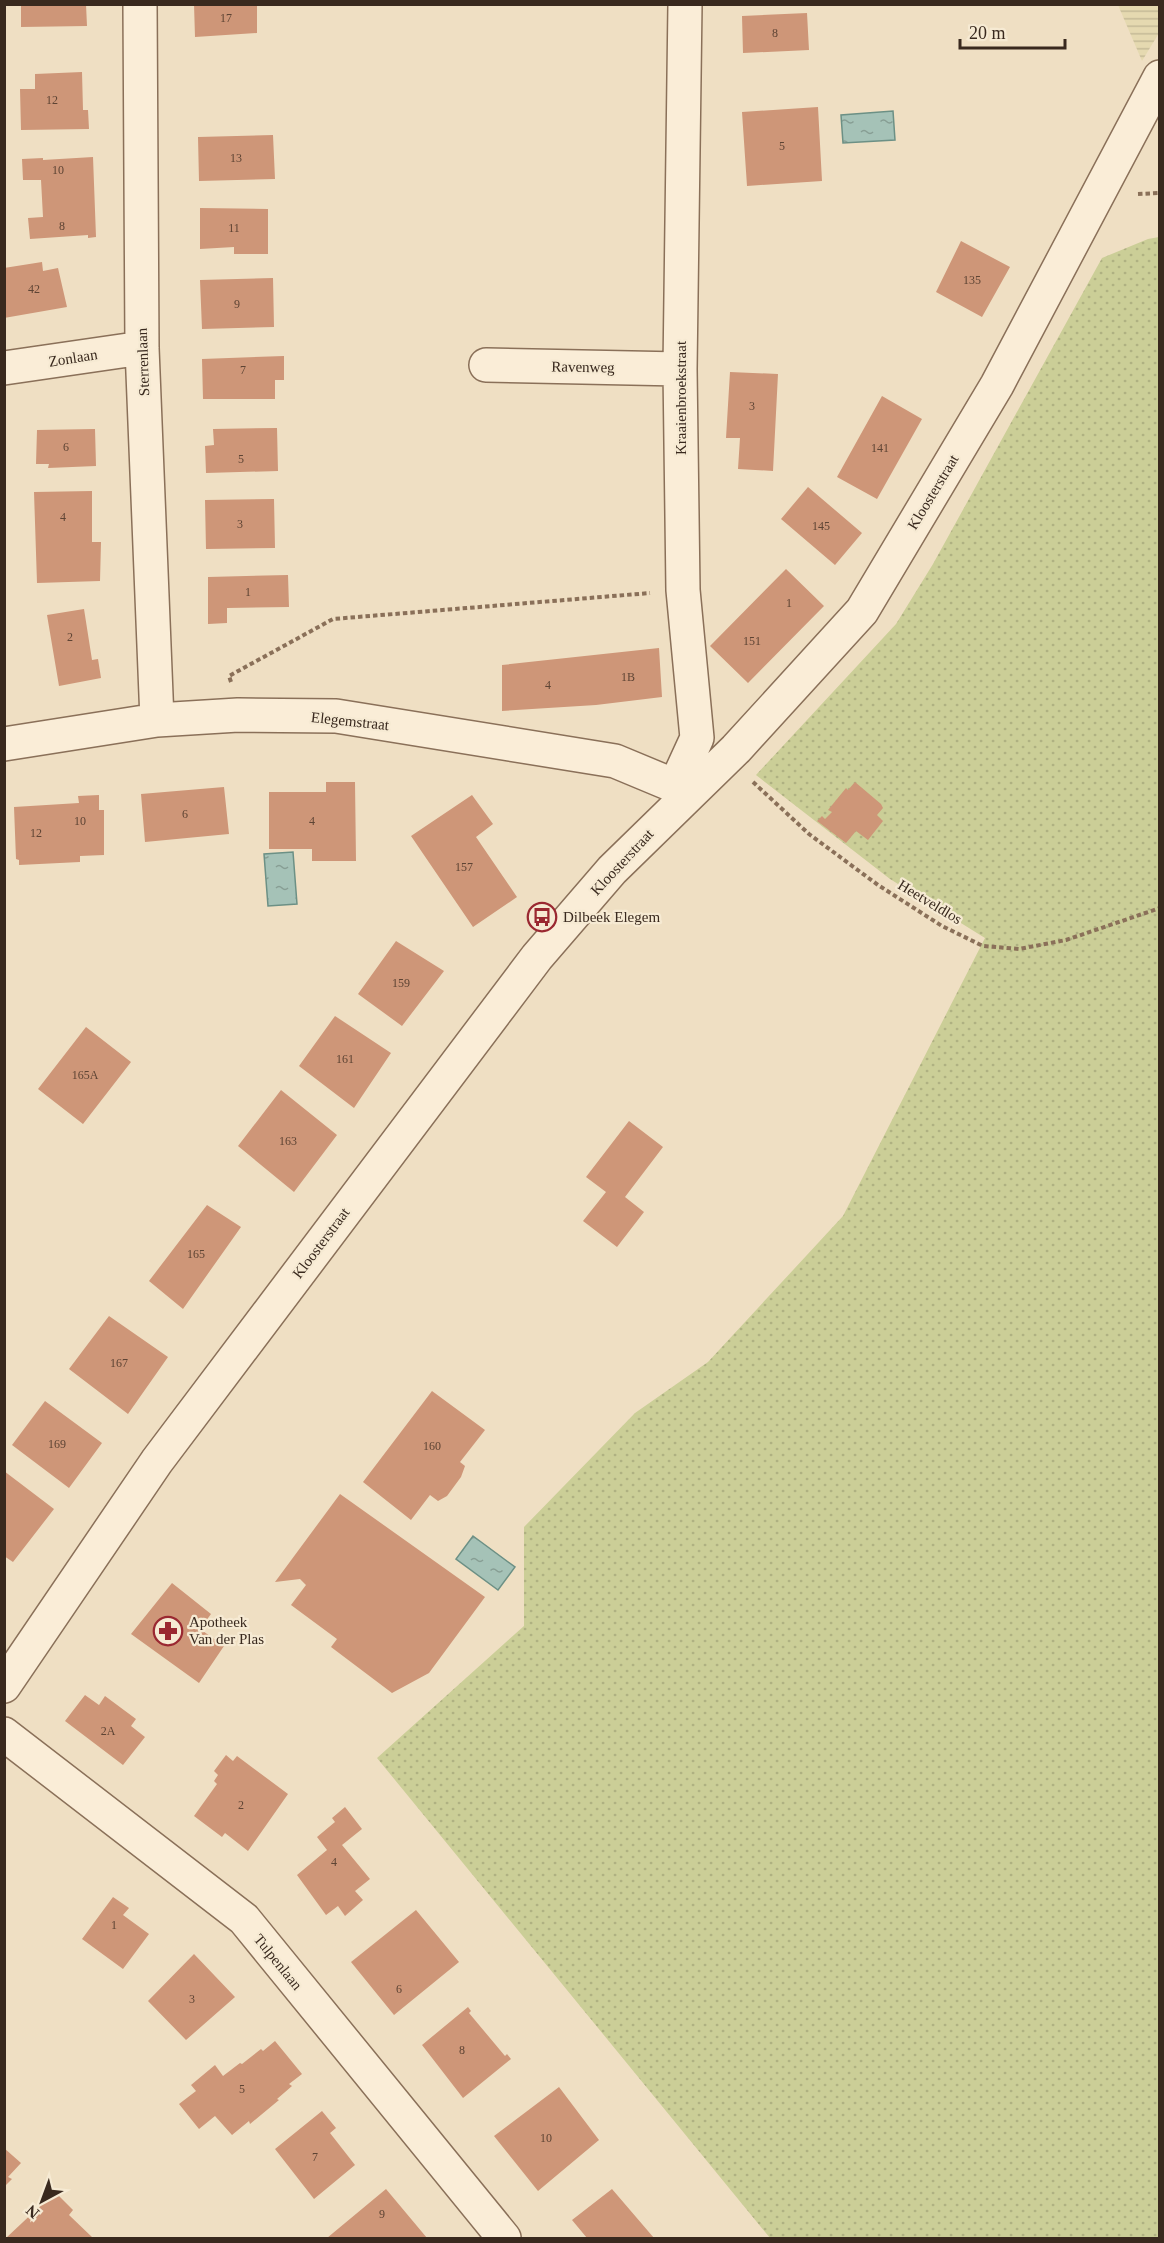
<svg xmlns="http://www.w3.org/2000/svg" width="1164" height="2243" font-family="'Times New Roman',serif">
  <defs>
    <pattern id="farmland-rules" width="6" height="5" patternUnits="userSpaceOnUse" patternTransform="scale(1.5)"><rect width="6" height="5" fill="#e5d9b0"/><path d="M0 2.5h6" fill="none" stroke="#c5ba97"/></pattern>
    <pattern id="park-dots" width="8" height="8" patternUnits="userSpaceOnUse" patternTransform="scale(1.5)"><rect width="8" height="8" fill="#cbce97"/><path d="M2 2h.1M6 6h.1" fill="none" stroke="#afb182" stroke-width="1.8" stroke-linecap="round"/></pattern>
    <pattern id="water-ripples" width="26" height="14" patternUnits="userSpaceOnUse" patternTransform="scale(1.5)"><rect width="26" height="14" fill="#a5c2b7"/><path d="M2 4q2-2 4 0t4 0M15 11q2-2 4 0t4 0" fill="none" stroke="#879e94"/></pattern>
  </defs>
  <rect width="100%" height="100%" fill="#efdfc3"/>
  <path fill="url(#farmland-rules)" d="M1118 5H1159V33L1142 61Z"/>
  <path fill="url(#park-dots)" d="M1159 237V2238H770L377 1758 524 1626V1527L635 1413 708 1362 843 1216 985 938 890 879 756 775 896 624 933 564 1102 258 1148 239Z"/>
  <path fill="url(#water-ripples)" stroke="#6c9085" stroke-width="1.5" d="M893 111 895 140 843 143 841 115Z
    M293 852 297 904 268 906 264 854Z
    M473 1536 515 1567 498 1590 456 1559Z"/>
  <path fill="#ce9678" d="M21 4H86L87 26 21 27Z
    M194 4H257V33L195 37Z
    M807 13 809 50 743 53 742 16Z
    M82 72 83 110H88L89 129 21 130 20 89H35V74Z
    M818 107 822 181 747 186 742 112Z
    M273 135 275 179 199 181 198 137Z
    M93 157 96 237 88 238V235L30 239 28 218 43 217 41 180H23L22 159 43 158V160Z
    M200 208 268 209V254H234V247L200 249Z
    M961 241 1010 267 982 317 936 292Z
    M42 262 43 271 58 268 67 307 4 318V268Z
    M273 278 274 327 202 329 200 280Z
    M284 356V380H275V399H203L202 359Z
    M730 372 778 374 773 471 738 469 740 438H726Z
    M882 396 922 419 877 499 837 477Z
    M277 428 278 471 206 473 205 446 214 445 213 429Z
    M95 429 96 466 48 468 49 464H36L37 430Z
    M808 487 862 533 835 565 781 519Z
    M92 491V542H101L100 581 37 583 34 492Z
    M274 499 275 548 206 549 205 500Z
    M786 569 824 606 748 683 710 646Z
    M288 575 289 607 227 608V623L208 624V577Z
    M84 609 92 660 98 659 101 678 59 686 47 615Z
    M659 648 662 697 596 705 502 711V665Z
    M326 782H355L356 861H312V849H269V792H326Z
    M855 782 881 804 883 808 877 815 883 821 868 840 856 831 846 843 817 821 822 816 825 819 832 812 828 810 846 788 848 790Z
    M224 787 229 834 145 842 141 794Z
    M99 795V810H104V855L80 856V862L19 865V860L16 859 14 807 79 803 78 796Z
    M472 795 493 824 476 837 517 897 473 927 411 836Z
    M396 941 444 971 402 1026 358 994Z
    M335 1016 391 1053 354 1108 299 1066Z
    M86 1027 131 1062 83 1124 38 1089Z
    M281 1090 337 1135 294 1192 238 1146Z
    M629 1121 663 1147 625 1197 644 1212 617 1247 583 1221 606 1192 586 1177Z
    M207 1205 241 1227 183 1309 149 1281Z
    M109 1316 168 1357 128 1414 69 1369Z
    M432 1391 485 1430 460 1462 465 1466 461 1477 447 1496 438 1501 430 1495 411 1520 363 1482Z
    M45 1401 102 1443 69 1488 12 1445Z
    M4 1471 54 1509 13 1562 4 1556Z
    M340 1494 485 1597 429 1673 392 1693 331 1647 337 1639 291 1605 306 1585 300 1579 275 1582Z
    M172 1583 211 1614 200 1629 224 1646 199 1683 131 1634Z
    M85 1695 99 1705 105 1696 136 1719 131 1726 145 1737 123 1765 65 1721Z
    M226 1755 233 1761 237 1756 288 1794 248 1851 225 1833 222 1837 194 1816 217 1784 214 1781 218 1775 214 1771Z
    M345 1807 362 1829 342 1845 370 1879 355 1891 363 1900 345 1916 338 1906 326 1915 297 1875 327 1850 317 1837 335 1822 332 1818Z
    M113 1897 129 1908 123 1915 149 1934 123 1969 82 1939Z
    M416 1910 459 1962 394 2015 351 1962Z
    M194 1954 235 1997 186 2040 148 2001Z
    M468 2007 471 2011 469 2013 505 2056 507 2054 511 2059 463 2098 422 2045Z
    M275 2041 302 2074 289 2084 292 2086 277 2099 279 2100 250 2124 249 2121 232 2135 215 2116 199 2129 179 2104 196 2091 191 2085 215 2065 223 2076 240 2063 242 2064 261 2049 263 2051Z
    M559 2087 599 2140 538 2191 494 2136Z
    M322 2111 336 2128 330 2133 355 2165 314 2199 275 2149Z
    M4 2148 21 2163 8 2177 12 2179 4 2187Z
    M386 2189 427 2238H327Z
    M612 2189 654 2238H587L572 2220Z
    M55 2192 73 2210 69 2215 93 2238H6Z"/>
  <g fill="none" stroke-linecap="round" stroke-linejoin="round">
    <g stroke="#8a7059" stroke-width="36">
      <path id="minor" d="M140 4 142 348 157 720
        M486 365 680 369
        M4 368 142 348
        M4 744 157 720 238 715 336 716 615 761 675 786 682 799
        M675 786 697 738 683 590 680 369 685 4
        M4 1686 157 1461 537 957 612 870 736 749 862 611 997 385 1160 77
        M4 1734 244 1919 504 2238"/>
    </g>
    <path stroke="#8a7059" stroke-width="4" stroke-dasharray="4.5 3" stroke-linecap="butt" d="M1138 194 1160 193
      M231 682 229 676 333 619 650 593
      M753 782 809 834 878 885 942 926 983 946 1019 949 1066 940 1160 908"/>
    <use href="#minor" stroke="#faedd7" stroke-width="33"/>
  </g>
  <defs>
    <g id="bus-ring" transform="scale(1.5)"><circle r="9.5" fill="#f6ead3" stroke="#9a2831" stroke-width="1.5"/><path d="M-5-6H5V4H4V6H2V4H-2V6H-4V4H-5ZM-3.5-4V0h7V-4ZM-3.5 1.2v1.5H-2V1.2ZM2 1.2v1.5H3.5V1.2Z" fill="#9a2831"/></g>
    <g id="pharmacy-ring" transform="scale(1.5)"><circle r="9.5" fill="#f6ead3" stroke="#9a2831" stroke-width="1.5"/><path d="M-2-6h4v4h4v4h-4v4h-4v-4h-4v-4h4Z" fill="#9a2831"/></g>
  </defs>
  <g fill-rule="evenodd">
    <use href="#bus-ring" x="542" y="917"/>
    <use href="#pharmacy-ring" x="168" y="1631"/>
  </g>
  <g text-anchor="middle" stroke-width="4.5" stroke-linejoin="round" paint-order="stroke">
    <g font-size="12" fill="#5e4434">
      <text x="226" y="22">17</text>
      <text x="775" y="37">8</text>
      <text x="52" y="104">12</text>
      <text x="782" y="150">5</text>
      <text x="236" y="162">13</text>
      <text x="58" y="174">10</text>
      <text x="62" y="230">8</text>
      <text x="234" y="232">11</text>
      <text x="972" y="284">135</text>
      <text x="34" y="293">42</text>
      <text x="237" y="308">9</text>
      <text x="243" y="374">7</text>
      <text x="752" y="410">3</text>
      <text x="66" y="451">6</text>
      <text x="880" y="452">141</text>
      <text x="241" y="463">5</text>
      <text x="63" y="521">4</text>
      <text x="240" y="528">3</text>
      <text x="821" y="530">145</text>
      <text x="248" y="596">1</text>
      <text x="789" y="607">1</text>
      <text x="70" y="641">2</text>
      <text x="752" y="645">151</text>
      <text x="628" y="681">1B</text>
      <text x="548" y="689">4</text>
      <text x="185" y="818">6</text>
      <text x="80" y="825">10</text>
      <text x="312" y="825">4</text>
      <text x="36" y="837">12</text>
      <text x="464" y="871">157</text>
      <text x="401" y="987">159</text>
      <text x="345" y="1063">161</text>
      <text x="85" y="1079">165A</text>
      <text x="288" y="1145">163</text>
      <text x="196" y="1258">165</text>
      <text x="119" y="1367">167</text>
      <text x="57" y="1448">169</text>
      <text x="432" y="1450">160</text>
      <text x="108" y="1735">2A</text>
      <text x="241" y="1809">2</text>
      <text x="334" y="1866">4</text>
      <text x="114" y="1929">1</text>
      <text x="399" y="1993">6</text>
      <text x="192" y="2003">3</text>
      <text x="462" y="2054">8</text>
      <text x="242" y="2093">5</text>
      <text x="546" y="2142">10</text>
      <text x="315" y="2161">7</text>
      <text x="382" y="2218">9</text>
    </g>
    <g font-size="15" fill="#39291e" stroke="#f6ead3">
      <text transform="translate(73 358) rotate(-9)" y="5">Zonlaan</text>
      <text transform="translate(143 362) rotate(-92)" y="5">Sterrenlaan</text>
      <text transform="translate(583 367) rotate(1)" y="5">Ravenweg</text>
      <text transform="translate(681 398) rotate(-90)" y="5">Kraaienbroekstraat</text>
      <text transform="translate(933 492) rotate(-59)" y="5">Kloosterstraat</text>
      <text transform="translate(350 721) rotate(6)" y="5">Elegemstraat</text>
      <text transform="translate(622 862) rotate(-47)" y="5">Kloosterstraat</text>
      <text transform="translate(930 902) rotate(31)" y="5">Heetveldlos</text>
      <text transform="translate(321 1243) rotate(-53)" y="5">Kloosterstraat</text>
      <text transform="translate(278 1962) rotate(51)" y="5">Tulpenlaan</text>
    </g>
    <g font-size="15" fill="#39291e" stroke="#f6ead3" text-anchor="start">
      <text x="563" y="922">Dilbeek Elegem</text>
      <text x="189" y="1627">Apotheek<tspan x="189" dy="17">Van der Plas</tspan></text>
    </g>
  </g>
  <rect width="1164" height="2243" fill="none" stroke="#39291e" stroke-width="12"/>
  <g transform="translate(42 2201) rotate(221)" stroke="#f6ead3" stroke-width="4.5" paint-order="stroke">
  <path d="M0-4.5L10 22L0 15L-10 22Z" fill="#39291e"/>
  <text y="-9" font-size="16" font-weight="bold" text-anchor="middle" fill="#39291e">N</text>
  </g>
  <path d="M960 39v9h105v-9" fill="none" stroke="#39291e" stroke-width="3"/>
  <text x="969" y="39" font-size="18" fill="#39291e" stroke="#f6ead3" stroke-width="4.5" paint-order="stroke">20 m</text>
</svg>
